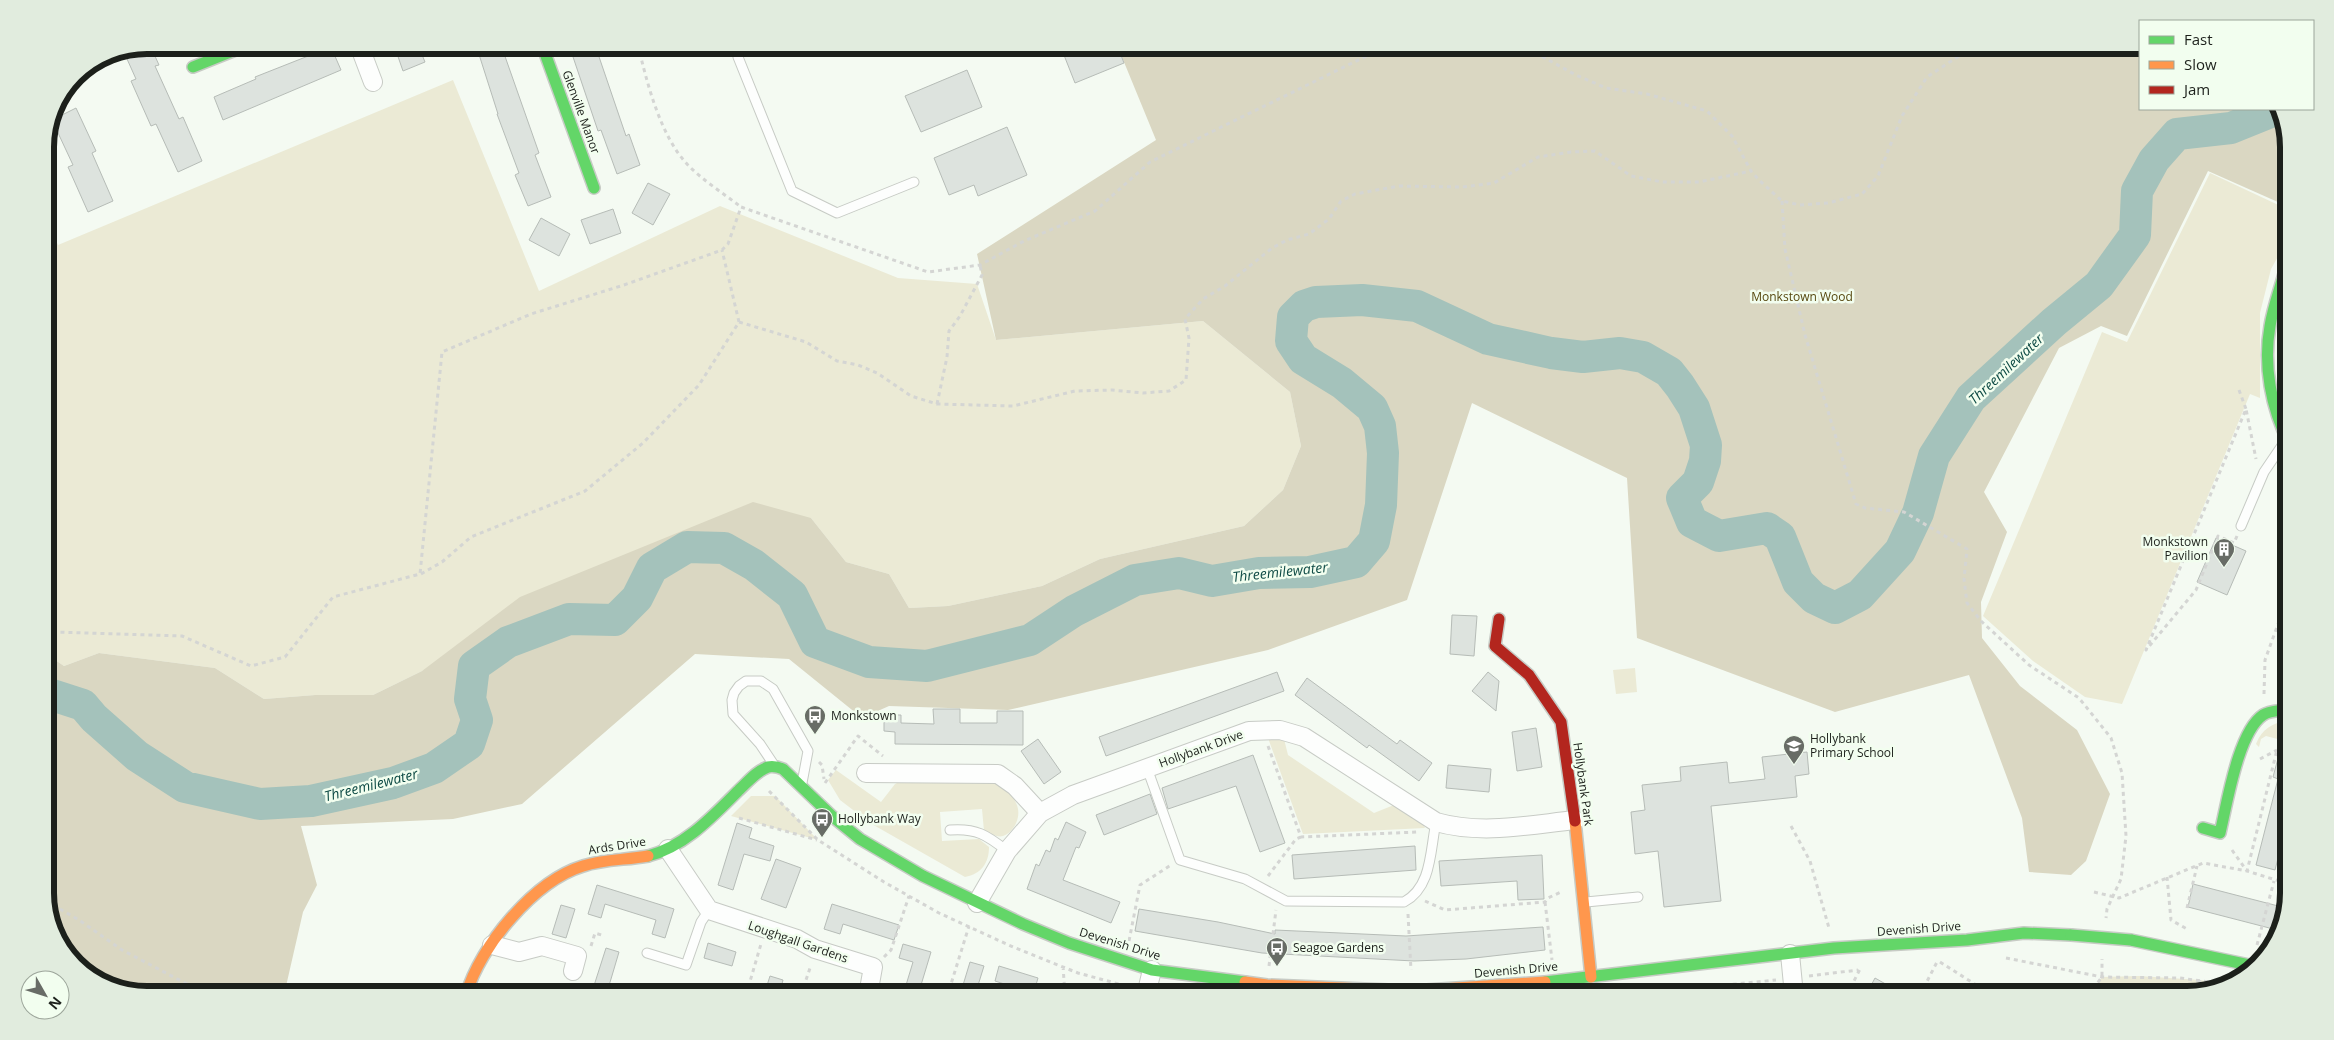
<svg xmlns="http://www.w3.org/2000/svg" width="2334" height="1040" font-family="'Open Sans',sans-serif">
  <rect width="100%" height="100%" fill="#f4faf2"/>
  <path fill="#ebead5" d="M453 80 539 291 720 206 898 278 977 284 996 340 1203 321 1290 392 1301 446 1283 490 1244 526 1100 559 1042 586 948 606 909 608 889 574 846 562 811 518 422 671 373 695H315L264 699 215 668 99 653 64 666 45 653V215L58 245Z
    M2210 173 2289 210V237L2271 269 2260 313V398L2250 394 2122 704 2085 697 2033 661 1983 616 2102 332 2127 342Z
    M1635 668 1637 692 1616 694 1613 670Z
    M2289 721V746L2285 741 2266 736 2261 739 2259 747 2256 744C2262 729 2273 722 2289 721Z
    M1268 738 1284 739 1288 755 1374 813 1394 805 1422 822 1425 828 1303 834Z
    M836 770 881 802 895 784 905 779 998 782C1003 788 1013 795 1016 803 1022 814 1016 831 1003 836 997 838 990 833 984 831L982 809 940 812 942 841 979 839 989 847C989 863 981 874 965 877L870 823 840 800 828 780Z
    M751 796H775L818 840 731 816Z
    M2139 976 2200 980 2223 984 2187 995H2088L2102 977Z"/>
  <path fill="#dad7c2" d="M1117 45H2140V109H2278L2289 141V207L2208 171 2127 336 2101 326 2059 348 1984 492 2007 532 1981 602 1982 638 2020 686 2077 730 2110 794 2086 861 2071 875 2029 872 2022 818 1969 675 1835 712 1637 638 1627 478 1472 403 1407 600 1268 650 1008 710 889 706 862 718 789 659 695 654 522 804 453 819 301 826 317 885 303 912 284 995H147L108 987 62 950 45 900V653L64 666 99 653 215 668 264 699 315 695H373L422 671 520 597 753 502 811 518 846 562 889 574 909 608 948 606 1042 586 1100 559 1244 526 1283 490 1301 446 1290 392 1203 321 996 340 977 254 1156 140Z"/>
  <g fill="none" stroke-linecap="round" stroke-linejoin="round">
    <path stroke="#a4c2bb" stroke-width="32" d="M45 695 49 694 83 705 94 718 137 756 185 787 260 804 311 801 393 783 434 768 469 744 477 720 470 699 474 666 508 642 569 619 615 620 637 598 652 568 687 547 724 548 754 565 792 595 815 642 869 662 927 666 1030 640 1074 611 1135 580 1179 573 1212 581 1259 573 1310 572 1356 562 1374 541 1381 505 1383 453 1380 426 1372 408 1342 383 1303 359 1291 341 1293 317 1304 306 1316 302 1362 300 1417 306 1488 339 1551 353 1583 357 1620 353 1643 357 1669 372 1680 386 1694 408 1706 445 1705 461 1698 482 1682 498 1692 522 1719 536 1767 528 1780 537 1798 582 1814 598 1835 608 1860 595 1900 551 1918 513 1934 456 1971 398 2054 322 2099 285 2135 235 2137 191 2154 160 2177 134 2231 128 2278 109"/>
  </g>
  <path fill="#dde3de" stroke="#b6bcb7" d="M150 45 159 65 155 66 179 119 183 117 202 161 178 172 156 124 151 126 131 81 136 79 123 50Z
    M394 45H418L425 62 403 71Z
    M476 45H501L539 153 535 155 551 197 528 206 515 175 519 173 497 114H498Z
    M569 45H595L626 136 629 134 640 165 617 174 601 130 598 131Z
    M1060 45H1117L1124 63 1075 83Z
    M331 47 341 70 223 120 214 97 256 79 255 77Z
    M967 70 982 107 921 132 905 96Z
    M76 108 96 151 92 153 113 201 88 212 68 167 73 165 52 120Z
    M1007 127 1027 175 978 196 974 185 949 195 934 158Z
    M648 183 670 194 653 225 632 213Z
    M613 209 621 233 590 244 581 220Z
    M541 218 570 234 559 256 529 240Z
    M2216 538 2246 551 2227 595 2197 582Z
    M1452 615 1477 616 1474 656 1450 654Z
    M1277 672 1284 691 1106 756 1099 737Z
    M1488 672 1499 681 1496 711 1472 691Z
    M1307 678 1397 744 1400 740 1432 763 1419 781 1369 745 1367 748 1295 695Z
    M933 709H960V723H997V711H1023V745L895 744V732L884 731V715H901V723L934 724Z
    M1536 728 1542 767 1517 771 1512 732Z
    M2284 736 2289 737V815L2275 870 2256 865 2278 779 2273 777Z
    M1038 739 1061 772 1044 784 1021 751Z
    M1807 752 1809 774 1795 776 1797 797 1711 806 1721 901 1664 907 1658 851 1635 854 1631 812 1645 810 1642 785 1681 781 1680 767 1727 762 1729 783 1765 779 1762 757Z
    M1253 755 1285 843 1260 852 1236 786 1168 809 1162 788Z
    M1448 765 1491 769 1489 792 1446 788Z
    M1150 794 1157 814 1104 835 1096 815Z
    M1066 822 1086 832 1079 848 1076 847 1063 880 1120 902 1111 923 1027 889 1036 864 1039 866 1046 850 1050 852 1055 838 1058 840Z
    M737 823 752 828 749 838 774 846 770 861 744 854 733 890 718 885Z
    M1415 846 1416 870 1294 879 1292 855Z
    M1542 855 1544 899 1518 900 1517 881 1441 886 1439 861Z
    M776 859 801 868 786 908 761 899Z
    M2193 884 2286 908 2281 931 2188 907Z
    M597 885 674 909 665 938 652 934 656 920 605 904 601 918 588 914Z
    M832 904 899 925 894 940 843 924 840 934 824 929Z
    M561 905 575 909 566 938 552 934Z
    M1139 909 1218 922 1275 934V930L1406 936 1543 927 1545 950 1466 959 1414 961 1262 953 1135 931Z
    M708 943 736 952 732 966 704 958Z
    M903 944 931 952 918 995H903L913 962 899 958Z
    M606 948 619 952 611 979 606 995H591Z
    M970 962 984 966 975 995H960Z
    M999 966 1038 978 1033 995H1018L1020 989 995 981Z
    M770 976 783 980 779 995H764Z
    M1875 978 1905 995H1866Z"/>
  <g fill="none" stroke-linecap="round" stroke-linejoin="round">
    <g stroke="#c7cbc5" stroke-width="11">
      <path id="lane" d="M741 45 738 57 792 191 837 213 914 182
        M2241 526 2264 472 2283 444 2287 442
        M774 765 760 744 733 714 732 700 734 693 739 686 746 681H761L773 689 808 751 802 783
        M1147 768 1180 860 1245 879 1286 901 1404 902C1432 887 1430 851 1436 822
        M950 830C976 828 987 835 1007 851
        M1586 902 1638 897
        M647 953 686 965 701 922 709 910"/>
    </g>
    <g stroke="#c7cbc5" stroke-width="20">
      <path id="street" d="M359 45 373 82
        M866 773 998 774 1015 786 1040 813
        M668 849 709 910 797 939 815 949 873 967 868 995
        M977 903 1007 851 1040 813 1073 795 1249 731 1280 730 1304 737 1436 822C1482 835 1528 825 1575 820
        M492 945 519 952 542 946 577 956 573 971
        M1790 954 1794 995
        M1146 995 1152 970"/>
    </g>
    <g stroke="#c7cbc5" stroke-width="14">
      <path id="fast" d="M542 45 594 188
        M193 67 248 45
        M2289 263 2285 270C2280 289 2273 307 2270 326 2263 365 2271 408 2289 443
        M2203 828 2220 833C2227 804 2238 732 2263 715 2270 710 2281 711 2289 709
        M648 856C684 847 712 817 738 791 747 783 756 771 768 767 773 766 778 767 783 769L833 817 860 839 923 876 1023 924 1069 943 1152 970 1245 982
        M2131 940 2254 966
        M1545 982 1834 948 1967 940 2024 933 2071 935"/>
    </g>
    <g stroke="#c7cbc5" stroke-width="14">
      <path id="slow" d="M1575 821 1591 977
        M1245 982 1267 985 1412 991 1545 982
        M466 995C480 946 534 881 583 866 604 859 626 860 648 856"/>
    </g>
    <g stroke="#c7cbc5" stroke-width="14">
      <path id="jam" d="M1499 619 1495 646 1529 675 1561 722 1575 821"/>
    </g>
    <path stroke="#d4d5d3" stroke-width="3" stroke-dasharray="4 4" stroke-linecap="butt" d="M638 45C647 83 660 135 687 164 702 180 723 193 741 207
      M1521 45 1576 75 1606 88 1647 94 1707 111 1732 136 1751 171 1760 181 1782 201 1800 205 1828 203 1862 194 1878 176 1902 116 1927 77 1959 56 2029 45
      M1782 201 1785 249 1805 335 1856 504 1865 508 1904 512 1967 549 1964 579 1967 603 1981 621 2029 665 2079 698 2111 738 2122 773 2126 836 2121 879 2107 909 2106 918
      M739 322 806 342 837 361 858 365 877 373 911 396 937 404 1013 406 1075 391 1112 390 1143 393 1169 391 1186 380 1189 338 1185 319 1203 299 1225 286 1272 248 1287 240 1309 234 1329 219 1341 201 1355 194 1399 186 1462 187 1494 183 1538 157 1571 152 1595 151 1631 176 1662 182H1699L1751 171
      M2239 390 2246 409
      M937 404 947 357 949 331 960 316 982 275 980 265
      M2237 536 2234 543 2218 536 2196 590 2146 650 2246 409 2256 459
      M2187 552 2208 560
      M421 574 442 562 471 537 585 491 643 443 699 385 739 322 722 250
      M45 635 53 632 182 636 251 666 285 657 333 597 420 574 442 352 531 314 624 285 722 250 728 244 741 207 928 272 980 265 1024 241 1095 211 1150 162 1389 45
      M2264 694 2265 660 2289 594
      M1268 746 1301 837 1418 832
      M2260 759 2277 750
      M819 762 822 765 824 779
      M825 783 858 736 883 756
      M769 791 818 840 884 882 939 913 1013 947 1078 973 1130 987
      M739 818 817 840
      M1791 826 1810 861 1829 928
      M2232 850 2247 871 2289 884
      M1268 876 1296 839 1301 837
      M2167 877 2171 920 2187 929
      M2094 892 2119 898 2203 863 2247 871 2277 750 2289 753
      M46 901 79 920 122 950 208 995
      M1425 901 1445 910 1545 902 1548 898 1561 892
      M1545 902 1552 960
      M2187 908 2197 866
      M1408 914 1411 970
      M1129 941 1140 885 1171 865
      M2257 945 2274 881
      M591 946 595 933 605 936
      M884 957 891 950 909 896
      M2006 958 2102 977 2180 978 2223 984
      M1940 962 1992 995
      M1063 966 1065 995
      M1269 966 1276 910
      M1809 976 1858 970
      M1685 989 1776 980
      M2199 992 2200 978
      M746 995 761 944
      M801 995 811 965
      M942 995 951 984 969 926
      M1635 995 1649 993
      M1847 995 1860 969
      M1920 995 1937 962
      M2088 995 2102 977V959"/>
    <use href="#lane" stroke="#fdfefd" stroke-width="9"/>
    <use href="#street" stroke="#fdfefd" stroke-width="18"/>
    <use href="#fast" stroke="#63d668" stroke-width="11"/>
    <use href="#slow" stroke="#ff974d" stroke-width="11"/>
    <use href="#jam" stroke="#b3261e" stroke-width="11"/>
    <g stroke="#c7cbc5" stroke-width="14" stroke-linecap="butt">
      <path id="fast-bridge" d="M2071 935 2131 940"/>
    </g>
    <use href="#fast-bridge" stroke="#63d668" stroke-width="11"/>
  </g>
  <defs>
    <g id="building-pin" transform="scale(1.125)"><path d="M0 17L-7.5 6A9.5 9.5 0 1 1 7.5 6Z" fill="#686c66" stroke="#f2feef"/><path d="M-4-6H4V6H1V3H-1V6H-4ZM-2.5-4.3h1.7v1.8h-1.7ZM.8-4.3h1.7v1.8H.8ZM-2.5-1h1.7V.8h-1.7ZM.8-1h1.7V.8H.8Z" fill="#fff"/></g>
    <g id="bus-pin" transform="scale(1.125)"><path d="M0 17L-7.5 6A9.5 9.5 0 1 1 7.5 6Z" fill="#686c66" stroke="#f2feef"/><path d="M-5-6H5V4H4V6H2V4H-2V6H-4V4H-5ZM-3.5-4V0h7V-4ZM-3.5 1.2v1.5H-2V1.2ZM2 1.2v1.5H3.5V1.2Z" fill="#fff"/></g>
    <g id="school-pin" transform="scale(1.125)"><path d="M0 17L-7.5 6A9.5 9.5 0 1 1 7.5 6Z" fill="#686c66" stroke="#f2feef"/><path d="M0-5L7-2L0 1L-7-2ZM-4 1L0 2.5L4 1V4Q0 6-4 4Z" fill="#fff"/></g>
  </defs>
  <g fill-rule="evenodd">
    <use href="#building-pin" x="2224" y="549"/>
    <use href="#bus-pin" x="815" y="716"/>
    <use href="#school-pin" x="1794" y="746"/>
    <use href="#bus-pin" x="822" y="819"/>
    <use href="#bus-pin" x="1277" y="948"/>
  </g>
  <g text-anchor="middle" stroke-width="5" stroke-linejoin="round" paint-order="stroke">
    <g font-size="12" fill="#1c201b" stroke="#f2feef">
      <text transform="translate(581 112) rotate(70)" y="4">Glenville Manor</text>
      <text transform="translate(1201 749) rotate(-20)" y="4">Hollybank Drive</text>
      <text transform="translate(1583 784) rotate(82)" y="4">Hollybank Park</text>
      <text transform="translate(617 846) rotate(-9)" y="4">Ards Drive</text>
      <text transform="translate(1919 929) rotate(-4)" y="4">Devenish Drive</text>
      <text transform="translate(798 942) rotate(19)" y="4">Loughgall Gardens</text>
      <text transform="translate(1120 944) rotate(17)" y="4">Devenish Drive</text>
      <text transform="translate(1516 970) rotate(-5)" y="4">Devenish Drive</text>
    </g>
    <g font-size="12" fill="#57480f" stroke="#f2feef">
      <text x="1802" y="301">Monkstown Wood</text>
    </g>
    <g font-size="12" fill="#1c201b" stroke="#f2feef" text-anchor="start">
      <text x="2208" y="546" text-anchor="end">Monkstown<tspan x="2208" dy="14">Pavilion</tspan></text>
      <text x="831" y="720">Monkstown</text>
      <text x="1810" y="743">Hollybank<tspan x="1810" dy="14">Primary School</tspan></text>
      <text x="838" y="823">Hollybank Way</text>
      <text x="1293" y="952">Seagoe Gardens</text>
    </g>
    <g font-size="14" font-style="italic" fill="#0d4a44" stroke="#f2feef">
      <text transform="translate(2006 369) rotate(-43)" y="5">Threemilewater</text>
      <text transform="translate(1280 572) rotate(-6)" y="5">Threemilewater</text>
      <text transform="translate(371 785) rotate(-14)" y="5">Threemilewater</text>
    </g>
  </g>
  <path d="M0 0H2334V1040H0ZM147 54H2187A93 93 0 0 1 2280 147V893A93 93 0 0 1 2187 986H147A93 93 0 0 1 54 893V147A93 93 0 0 1 147 54Z" fill="#e1ecde" fill-rule="evenodd"/>
  <path fill="none" stroke="#1c201b" stroke-width="6" d="M147 54H2187A93 93 0 0 1 2280 147V893A93 93 0 0 1 2187 986H147A93 93 0 0 1 54 893V147A93 93 0 0 1 147 54Z"/>
  <rect x="2139" y="20" width="175" height="90" fill="#f2feef" stroke="#9ca59a"/>
  <rect x="2149" y="36" width="25" height="8" fill="#63d668" stroke="#9ca59a"/>
  <text x="2184" y="45" font-size="15" fill="#1c201b">Fast</text>
  <rect x="2149" y="61" width="25" height="8" fill="#ff974d" stroke="#9ca59a"/>
  <text x="2184" y="70" font-size="15" fill="#1c201b">Slow</text>
  <rect x="2149" y="86" width="25" height="8" fill="#b3261e" stroke="#9ca59a"/>
  <text x="2184" y="95" font-size="15" fill="#1c201b">Jam</text>
  <g transform="translate(45 995) rotate(129)"><circle r="24" fill="#f2feef" stroke="#9ca59a"/>
  <path d="M0-4L9 19L0 12L-9 19Z" fill="#686c66"/>
  <text y="-8" font-size="14" font-weight="bold" text-anchor="middle" fill="#1c201b">N</text>
  </g>
</svg>
